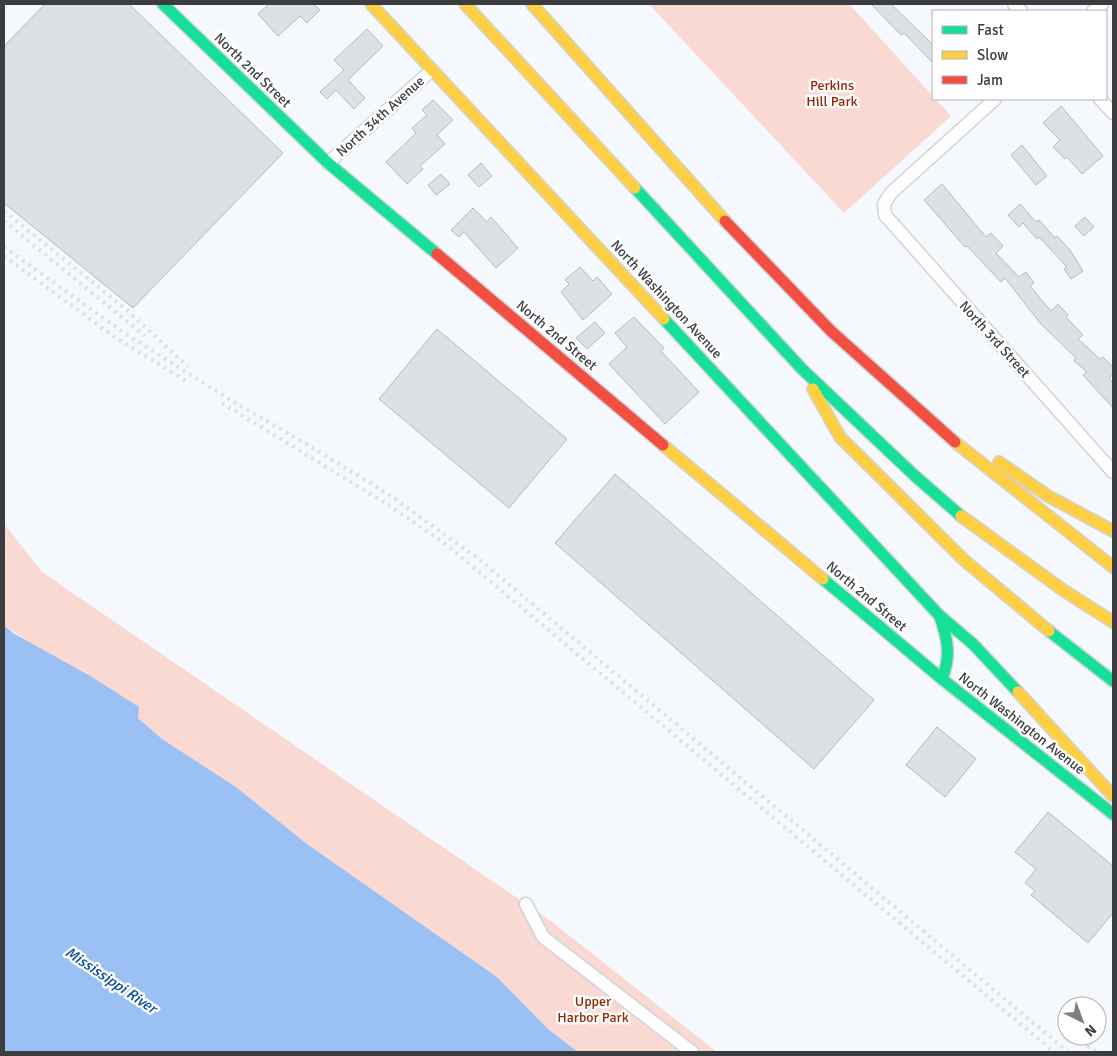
<svg xmlns="http://www.w3.org/2000/svg" width="1117" height="1056" font-family="Signika,sans-serif">
  <rect width="100%" height="100%" fill="#f5f8fc"/>
  <path fill="#f9d9d2" d="M649 4H849L951 116 844 213Z
    M4 524 42 572 552 922 717 1052H578L548 1029 497 977 307 844 236 787 162 739 138 718 4 625Z"/>
  <path fill="#9bc0f4" d="M4 625 13 633 92 677 139 707 138 718 162 739 236 787 307 844 497 977 548 1029 578 1052H4Z"/>
  <path fill="#dee1e4" stroke="#b7b9bc" d="M45 4H129L283 153 133 308 4 203V46Z
    M269 4H314L320 10 307 23 300 16 278 36 258 14Z
    M871 4H891L922 34 933 45V63L904 33 901 35Z
    M367 29 383 46 348 80 365 98 354 109 336 90 327 99 320 92 344 70 334 60Z
    M433 100 453 120 437 135 445 144 420 166 423 169 407 184 386 162 416 133 412 128 427 115 422 110Z
    M1061 106 1103 156 1082 174 1067 157 1065 159 1053 147 1060 140 1043 123Z
    M1022 145 1047 176 1036 185 1011 155Z
    M481 163 492 176 479 187 468 175Z
    M441 174 450 184 436 195 428 185Z
    M942 184 986 237 991 233 1003 246 996 253 1019 277 1026 272 1034 283 1030 286 1051 311 1058 304 1068 315 1066 317 1083 335 1078 339 1100 359 1103 357 1113 367V374L1109 378 1113 383V408L1083 375 1087 372 1074 361 1076 358 1040 323 1005 278 1001 282 967 246 965 247 924 200Z
    M1020 204 1036 222 1039 220 1055 238 1057 236 1070 250 1083 271 1071 279 1064 269 1067 267 1039 237 1037 239 1023 223 1019 227 1008 215Z
    M473 208 487 222 491 217 518 248 496 268 464 232 459 237 451 230Z
    M1085 217 1094 227 1084 236 1075 226Z
    M580 267 593 281 597 277 612 294 583 320 561 292 569 284 565 280Z
    M634 317 664 348 661 351 699 392 665 424 609 364 627 347 615 333Z
    M595 322 605 333 587 349 576 338Z
    M437 329 567 439 509 508 379 399Z
    M615 474 874 700 814 769 555 543Z
    M937 727 976 759 945 797 906 765Z
    M1048 812 1113 866V913L1088 943 1031 895 1035 891 1025 883 1036 869 1015 852Z"/>
  <g fill="none" stroke-linecap="round" stroke-linejoin="round">
    <g stroke="#d1d3d6" stroke-width="15">
      <path id="street" d="M1014 4 1021 11
        M1093 11 1102 4
        M995 99 891 193 884 204 885 215 1113 472
        M1100 99 1113 113
        M328 163 432 70
        M526 904 543 937 692 1052"/>
    </g>
    <g stroke="#d1d3d6" stroke-width="14">
      <path id="fast" d="M163 4 328 163 437 254
        M635 188 802 369 915 476 961 516
        M664 319 939 615 973 644 1018 692
        M823 579 942 679 1113 814
        M940 617C948 640 951 656 942 679
        M1049 631 1113 681"/>
    </g>
    <g stroke="#d1d3d6" stroke-width="14">
      <path id="slow" d="M371 4 664 319
        M465 4 635 188
        M532 4 725 221
        M813 389 840 437 964 560 1049 631
        M955 442 1113 567
        M663 445 823 579
        M999 462 1048 496 1113 531
        M961 516 1063 590 1113 622
        M1018 692 1113 796"/>
    </g>
    <g stroke="#d1d3d6" stroke-width="14">
      <path id="jam" d="M725 221 831 331 955 442
        M437 254 663 445"/>
    </g>
    <use href="#street" stroke="#fefeff" stroke-width="12"/>
    <use href="#fast" stroke="#16e098" stroke-width="11"/>
    <use href="#slow" stroke="#ffcf43" stroke-width="11"/>
    <use href="#jam" stroke="#f24e42" stroke-width="11"/>
    <path stroke="#dedfe1" stroke-width="4" stroke-dasharray="2.5 5" stroke-linecap="butt" d="M4 211 127 310 188 367
      M4 221 145 336
      M4 247 123 332 229 399 315 449 388 494 480 560 1068 1052
      M4 256 116 338 188 382
      M222 403 393 508 444 543 1054 1052
      M1074 1039 1098 1052"/>
  </g>
  <g text-anchor="middle" stroke-width="5" stroke-linejoin="round" paint-order="stroke">
    <g font-size="14" fill="#3b3d40" stroke="#fff">
      <text transform="translate(253 70) rotate(44)" y="5">North 2nd Street</text>
      <text transform="translate(380 116) rotate(-42)" y="5">North 34th Avenue</text>
      <text transform="translate(667 299) rotate(47)" y="5">North Washington Avenue</text>
      <text transform="translate(557 335) rotate(40)" y="5">North 2nd Street</text>
      <text transform="translate(995 339) rotate(48)" y="5">North 3rd Street</text>
      <text transform="translate(867 596) rotate(40)" y="5">North 2nd Street</text>
      <text transform="translate(1022 723) rotate(38)" y="5">North Washington Avenue</text>
    </g>
    <g font-size="14" fill="#932600" stroke="#fff">
      <text x="832" y="90">Perkins<tspan x="832" dy="16">Hill Park</tspan></text>
      <text x="593" y="1006">Upper<tspan x="593" dy="16">Harbor Park</tspan></text>
    </g>
    <g font-size="15" font-style="italic" fill="#064b9f" stroke="#fff">
      <text transform="translate(111 980) rotate(34)" y="5">Mississippi River</text>
    </g>
  </g>
  <rect width="1117" height="1056" fill="none" stroke="#3b3d40" stroke-width="10"/>
  <rect x="932" y="10" width="175" height="90" fill="#ffffff" stroke="#b1b1b3"/>
  <rect x="942" y="26" width="25" height="8" fill="#16e098" stroke="#b1b1b3"/>
  <text x="977" y="35" font-size="15" fill="#3b3d40">Fast</text>
  <rect x="942" y="51" width="25" height="8" fill="#ffcf43" stroke="#b1b1b3"/>
  <text x="977" y="60" font-size="15" fill="#3b3d40">Slow</text>
  <rect x="942" y="76" width="25" height="8" fill="#f24e42" stroke="#b1b1b3"/>
  <text x="977" y="85" font-size="15" fill="#3b3d40">Jam</text>
  <g transform="translate(1082 1021) rotate(138)"><circle r="24" fill="#ffffff" stroke="#b1b1b3"/>
  <path d="M0-4L9 19L0 12L-9 19Z" fill="#7c7e82"/>
  <text y="-8" font-size="14" font-weight="bold" text-anchor="middle" fill="#3b3d40">N</text>
  </g>
</svg>
